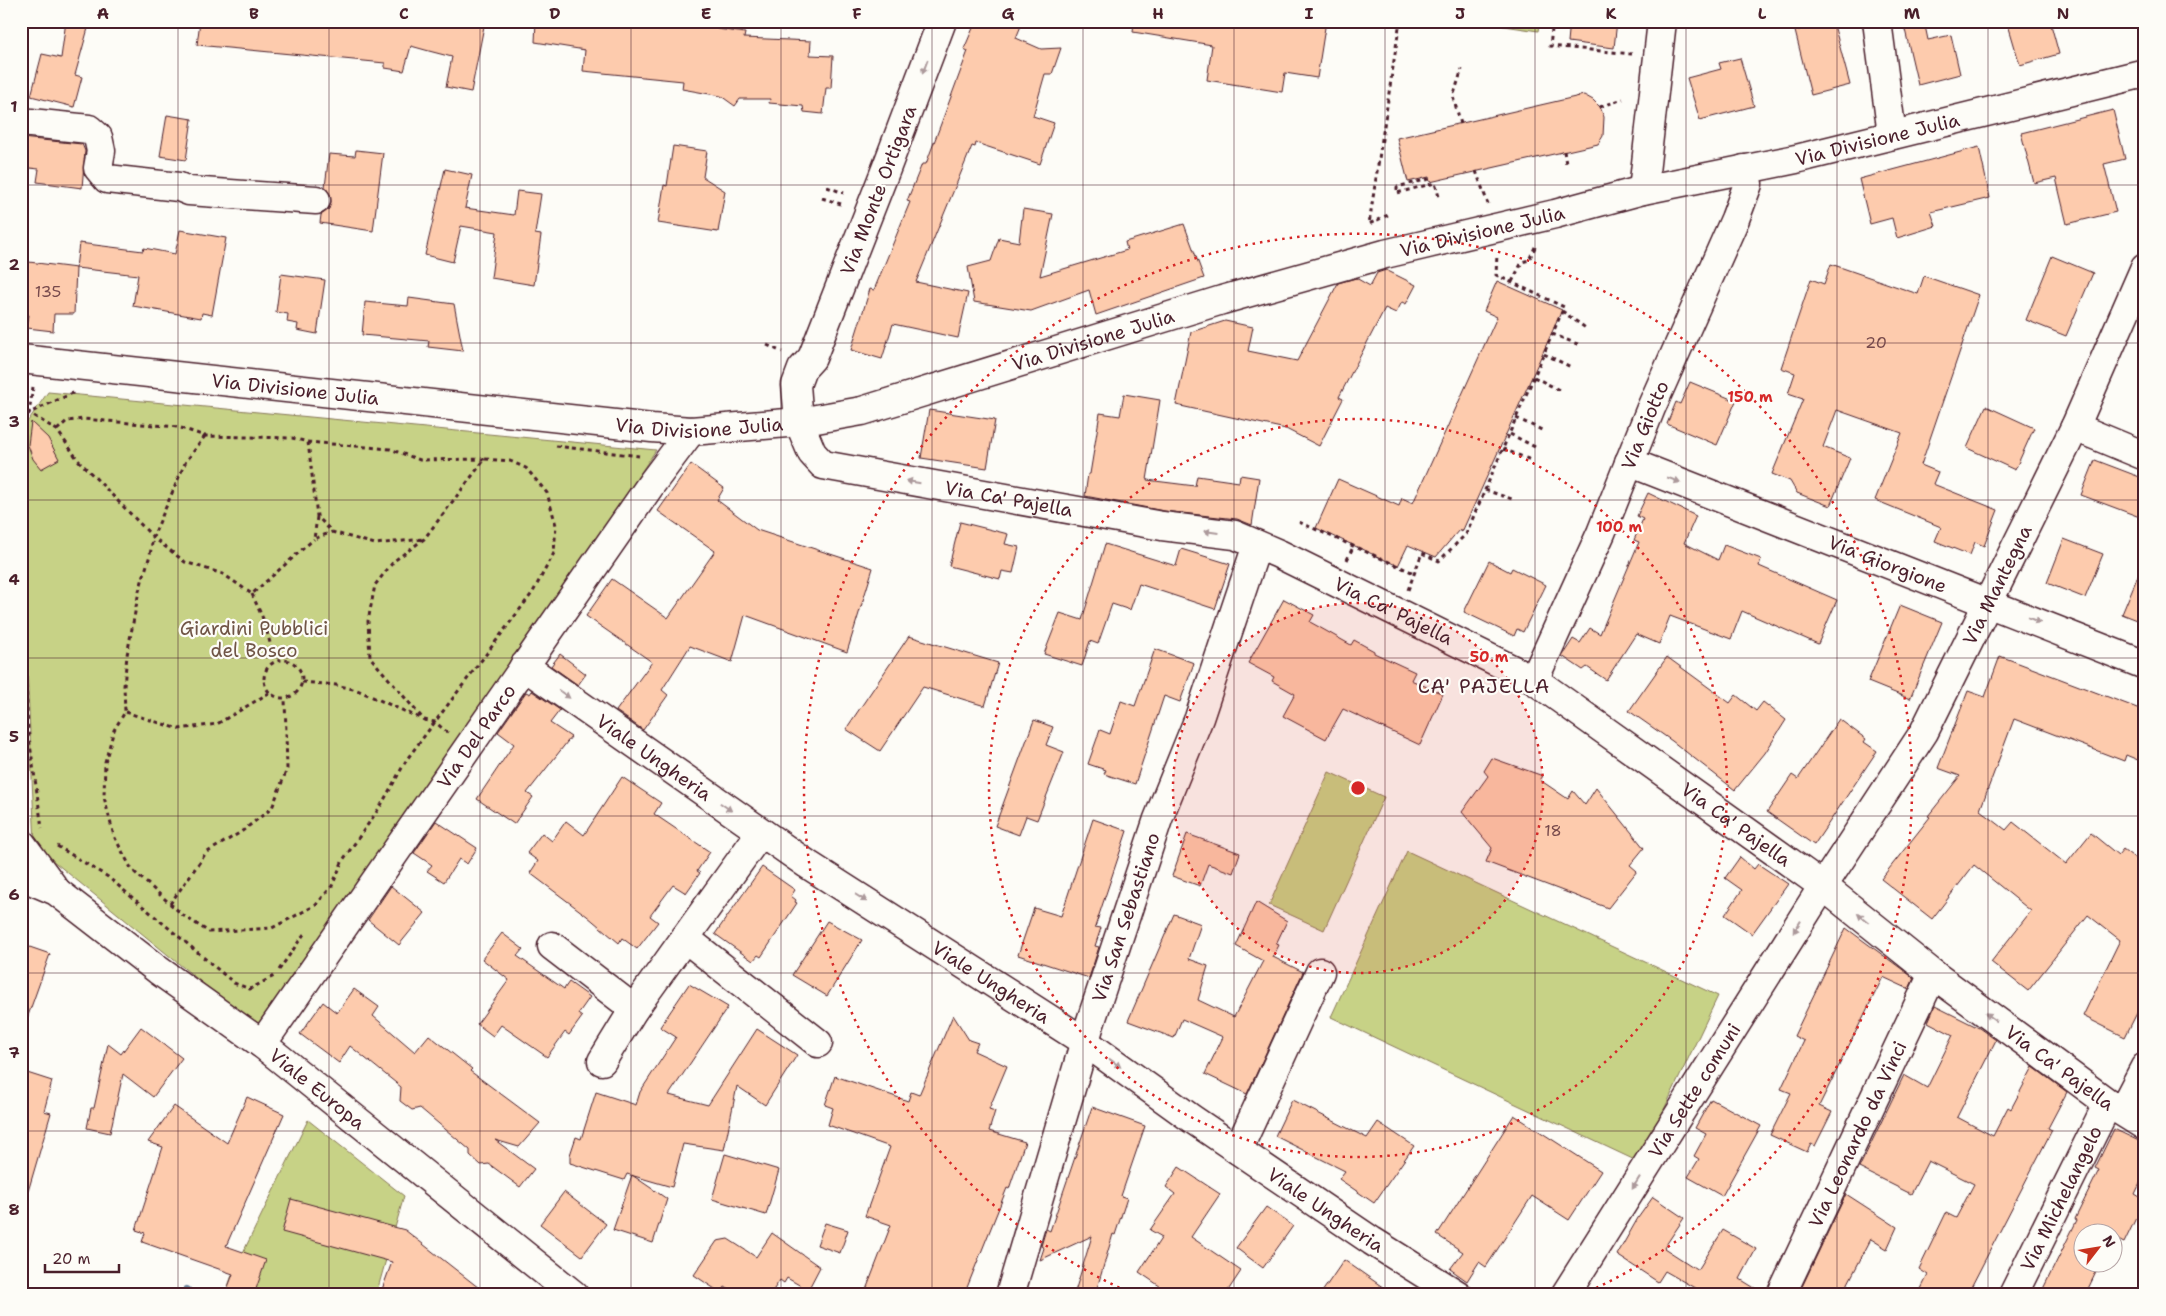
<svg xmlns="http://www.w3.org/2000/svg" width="2166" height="1316" font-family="'Shantell Sans',sans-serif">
  <rect width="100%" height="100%" fill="#fdfcf7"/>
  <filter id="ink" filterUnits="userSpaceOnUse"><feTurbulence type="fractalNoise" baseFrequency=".02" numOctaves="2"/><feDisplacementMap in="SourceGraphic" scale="10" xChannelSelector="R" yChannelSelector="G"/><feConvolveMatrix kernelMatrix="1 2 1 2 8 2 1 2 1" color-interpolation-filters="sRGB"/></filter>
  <g filter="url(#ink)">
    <path fill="#c7d286" stroke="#887858" d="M1471 21H1540L1538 31Z
      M48 392 656 450 460 741 256 1027 35 846 21 531V431Z
      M1329 772 1384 797 1324 930 1269 905Z
      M1407 851 1718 996 1639 1162 1331 1017Z
      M308 1120 404 1196 376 1295H225L232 1275Z"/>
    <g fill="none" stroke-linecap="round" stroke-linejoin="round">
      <path stroke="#70869e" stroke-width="8" d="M185 1295 187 1290"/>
    </g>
    <path fill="#fdcbad" stroke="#4a1f2b" d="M66 21H90L75 75 82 77 74 107 31 96 42 54 61 58Z
      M200 21H485L471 92 446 87 452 57 429 51 411 46 404 71 385 68V63L197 45Z
      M536 21H717V29L745 33 744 38 811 41 810 55 833 56 831 88H826L823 114 804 112 803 106 769 103 770 99H740L735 106 721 96 682 89 683 81 583 71 585 50 535 42Z
      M976 21H1023L1016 38 1041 49 1061 48 1052 74H1045L1033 116 1054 123 1040 164 976 143 975 147 972 146 916 282 968 293 958 338 893 324 882 359 851 350 870 289 874 290 910 202 907 201 922 164H926L945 113 968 51 964 49Z
      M1134 21H1326L1317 78 1285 73 1282 92 1207 80 1212 45 1133 32Z
      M1570 21H1617L1614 48 1568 42Z
      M1833 21 1850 85 1811 95 1795 31Z
      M1903 21H1924L1928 40 1951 35 1960 74 1918 85Z
      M2007 21H2050L2059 54 2020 65Z
      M1740 58 1754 106 1700 120 1687 78 1721 69 1719 63Z
      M1584 95 1593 100 1600 107 1604 117 1603 136 1598 144 1430 182 1429 177 1408 182 1397 138Z
      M2113 110 2125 159 2104 164 2116 212 2067 224 2056 178 2034 183 2021 133Z
      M167 115 192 119 186 160 160 156Z
      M21 138 82 144 85 151 82 188 37 182 39 169 21 167Z
      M673 146 707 151 703 177 725 191 718 232 658 223 664 185 667 186Z
      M1979 147 1990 198 1931 212 1936 226 1897 238 1892 218 1870 224 1859 179Z
      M356 150 383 153 373 231 320 223 321 215 329 209 331 202 330 194 325 187 329 154 355 156Z
      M445 169 472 175 465 208 514 215 517 191 541 194 535 234 541 235 534 285 491 278 497 232 461 226 453 262 425 255Z
      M1023 209 1053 214 1040 276 1127 250 1125 242 1184 224 1204 278 1096 315 1089 290 1031 311 974 302 968 267 991 261 999 238 1019 242Z
      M180 230 226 238 212 315 202 313 201 318 133 306 138 275 76 268 79 243 143 251 144 248 175 254Z
      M2052 256 2093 273 2066 336 2026 320Z
      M21 261 76 268 74 314H54L53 331 27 328 29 315 21 314Z
      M1831 264 1918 294 1924 276 1979 295 1921 465 1938 472 1933 484 1998 510 1984 546 1975 542 1970 555 1935 541 1941 527 1875 500 1902 433 1837 410 1823 447 1850 458 1830 506 1797 493 1790 481 1772 474 1803 399 1788 394 1795 373 1781 368 1811 279 1824 284Z
      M1386 270 1416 285 1406 304 1402 302 1396 313 1385 308 1339 397 1343 399 1319 446 1286 429 1176 405 1191 332 1225 321 1253 327 1248 351 1297 361 1338 283 1356 278 1370 286 1377 273Z
      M281 274 325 280 317 334 297 330 298 324 287 322 288 314 276 312Z
      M1497 281 1562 310 1462 532 1459 530 1436 557 1408 545 1398 566 1316 528 1338 479 1399 506 1402 498 1413 503 1497 317 1484 311Z
      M409 298 454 304 463 351 428 347 429 341 362 335 365 302 408 306Z
      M1690 382 1736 401 1717 445 1667 424 1676 402 1680 404Z
      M1124 394 1160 400 1147 480 1195 486 1197 476 1239 482 1240 475 1259 478 1252 525 1237 519 1164 511 1085 496 1088 474H1090L1100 413 1120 416Z
      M1986 406 2034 428 2015 470 1967 448Z
      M929 410 995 420 987 468 921 458Z
      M31 422 48 438 59 459 41 469 33 459 28 445Z
      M2095 460 2145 479V519L2081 495Z
      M691 464 724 488 717 500 757 530 873 568 847 652 745 615 732 662 690 646 662 690 668 695 643 730 616 711 652 662 586 616 612 579 668 618 715 551 658 511Z
      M1648 493 1696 516 1684 543 1718 560 1724 545 1761 559 1759 566 1837 600 1818 644 1742 611 1731 639 1670 616 1659 644 1636 634 1606 680 1587 667 1583 670 1562 656 1573 639 1580 643 1590 628 1600 634 1639 542 1634 540 1643 519 1637 516Z
      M960 522 1008 534 1005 544 1019 547 1013 573 1002 571 1000 579 949 566Z
      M2064 539 2103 554 2085 598 2047 583Z
      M1105 544 1176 566 1181 549 1230 564 1215 609 1139 584 1130 610 1112 604 1098 644 1090 641 1082 666 1044 654 1060 613 1082 620Z
      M1489 561 1510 572 1512 568 1546 585 1523 632 1517 629 1514 636 1464 612Z
      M2144 561H2145V623L2122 614Z
      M1284 599 1314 615 1310 622 1351 645 1354 640 1374 651V653L1415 672 1411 680 1443 694 1420 745 1343 709 1326 739 1283 716 1295 694 1272 681 1274 677 1248 663Z
      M1900 605 1942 622 1910 699 1868 682Z
      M909 636 998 663 985 706 923 687 880 751 846 729Z
      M1155 649 1194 663 1180 702 1164 696 1135 784 1104 774 1106 770 1088 764 1100 730 1110 734 1121 701 1135 706Z
      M560 654 586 674 578 685 551 666Z
      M2000 656 2145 711V763L2126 755 2124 761 2014 719 1980 810 2006 830 2013 822 2066 864 2091 833 2118 855 2123 849 2145 866V997L2125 1037 2083 1016 2120 940 2088 915 2028 991 1991 962 2031 911 1974 865 1932 919 1881 879 1930 817 1928 816 1960 776 1938 768 1968 691 1985 697Z
      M1667 657 1730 703 1736 695 1756 711 1763 702 1786 720 1765 753 1735 790 1672 741 1629 711Z
      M532 691 560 710 550 723 571 737 527 793 533 797 514 824 477 799 514 744 498 732 526 692 530 694Z
      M1839 719 1866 739 1864 742 1877 751 1814 845 1767 812 1792 775 1798 779Z
      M1034 720 1053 727 1046 745 1064 752 1037 820 1026 816 1019 835 995 826Z
      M1492 758 1543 776 1540 780 1568 799 1573 791 1585 805 1596 788 1644 848 1630 865 1637 871 1608 908 1486 862 1492 848 1462 812 1488 776 1484 771Z
      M622 777 661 803 654 814 710 852 697 871 700 873 686 893 673 885 650 916 658 922 637 949 622 938 619 943 587 916 530 873 538 861 527 853 542 833 552 841 566 821 584 835Z
      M1093 819 1127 831 1095 927 1101 928 1095 946 1099 947 1089 978 1018 955 1034 908 1061 916Z
      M436 821 477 848 467 864 459 859 444 882 427 871 432 865 414 853Z
      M1187 834 1240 853 1233 873 1208 864 1200 886 1172 876Z
      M1740 857 1754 869 1758 864 1788 884 1752 934 1725 915 1742 890 1725 878Z
      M762 867 795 890 791 896 796 900 795 902 797 903 761 957 758 955 753 961 715 934Z
      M391 886 425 913 399 945 368 920Z
      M1256 902 1287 921 1276 944 1279 945 1273 957 1303 972 1247 1094 1205 1074 1223 1037 1182 1019 1174 1038 1128 1021 1174 914 1201 924 1189 959 1208 966 1198 1000 1234 1017 1263 961 1236 946Z
      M827 921 862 940 827 996 792 975Z
      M1846 928 1914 978 1909 989 1883 977 1819 1106 1832 1112 1815 1146 1811 1144 1807 1152 1770 1135 1791 1093 1781 1089 1804 1041 1794 1036Z
      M502 933 523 949 517 956 564 989 569 982 590 997 578 1014 582 1017 569 1035 565 1032 547 1057 501 1025 493 1036 477 1024 509 980 482 959Z
      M21 944 50 954 24 1027 21 1026Z
      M689 984 728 1007 669 1095 708 1105 757 1029 797 1055 765 1105 737 1086 724 1150 683 1144 672 1187 627 1174 624 1180 570 1163V1155L576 1137 581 1139 596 1092 636 1105 640 1092 676 1037 660 1027Z
      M354 989 379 1007 373 1016 415 1052 429 1035 472 1069 470 1071 540 1123 519 1147 495 1140 534 1169 520 1187 489 1164 481 1165 470 1155V1150L420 1108 412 1110 400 1101 401 1087 350 1046 339 1063 300 1034 323 1002 337 1013Z
      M1935 1006 1979 1028 1996 1040 1957 1117 1993 1136 2008 1107 2011 1109 2033 1067 2067 1092 2048 1128 2052 1130 1967 1295H1918L1928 1275 1919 1269 1946 1213 1956 1218 1974 1184 1928 1161 1911 1194 1859 1168 1904 1075 1927 1088 1953 1035 1928 1022Z
      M953 1015 969 1040 978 1043 974 1051 1007 1066 989 1109 995 1111 989 1131 1025 1142 1009 1189 1007 1188 964 1295H864L891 1225 865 1216 890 1147 828 1125 833 1108 825 1105 835 1076 908 1101 911 1092 919 1095Z
      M141 1027 182 1058 153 1097 123 1074 110 1133 87 1128 91 1108H94L108 1044 121 1054Z
      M21 1071 52 1081 44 1111 51 1113 27 1195 21 1194Z
      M247 1097 284 1114 226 1246 266 1260 254 1295H225L233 1274 142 1242 145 1233 136 1230 163 1147 148 1142 174 1106 227 1143Z
      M1711 1099 1761 1126 1722 1196 1688 1177 1699 1159 1694 1156 1706 1134 1695 1128Z
      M1292 1100 1367 1138 1378 1122 1414 1146 1374 1203 1339 1179 1345 1171 1275 1136Z
      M1092 1107 1145 1126 1121 1196 1127 1198 1115 1235 1113 1234 1095 1295H1074L1092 1236 1040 1260 1044 1248 1041 1246 1046 1229 1050 1231Z
      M1514 1115 1601 1171 1569 1220 1532 1196 1486 1267 1479 1262 1467 1281 1450 1269 1463 1252 1437 1235Z
      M2114 1129 2145 1144V1173L2135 1194 2145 1200V1224L2136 1218 2124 1243 2114 1238V1234H2084V1264H2100L2085 1295H2040L2077 1220 2075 1219 2099 1170 2095 1168Z
      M725 1154 779 1170 766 1215 712 1199Z
      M1179 1167 1220 1194 1191 1237 1241 1271 1225 1295H1173L1139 1272 1162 1237 1150 1230 1175 1194 1166 1187Z
      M632 1175 667 1199 653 1243 613 1230Z
      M564 1192 606 1224 582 1256 540 1224Z
      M1846 1194 1897 1227 1887 1249 1871 1239 1842 1295H1798Z
      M1653 1197 1684 1218 1664 1248 1698 1270 1723 1230 1756 1249 1740 1279 1766 1295H1707L1665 1271 1658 1282 1617 1255 1638 1218Z
      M291 1199 405 1230 488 1295H380L392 1262 282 1232Z
      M1266 1207 1293 1226 1263 1268 1236 1248Z
      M825 1223 848 1230 840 1253 817 1245Z
      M772 1233 820 1267 808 1290 787 1278 784 1283 780 1280 770 1295H738L725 1287 721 1293 694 1275 717 1241 728 1239 756 1257Z
      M1344 1260 1394 1295H1320Z"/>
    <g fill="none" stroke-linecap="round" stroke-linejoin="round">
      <g stroke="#4a1f2b" stroke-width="31">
        <g id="minor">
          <path id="s1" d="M942 21 886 169 812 358 802 369 796 385 799 422 812 453 823 465 1162 526 1235 535 1279 554 1534 680 1823 886 1933 974 2108 1103 2145 1126"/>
          <path d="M1877 21 1892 135"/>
          <path d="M21 122 89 129 98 137 101 151 98 168 107 179 179 187 189 191 316 200"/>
          <path d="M1643 190 1662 21"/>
          <path id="s2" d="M21 359 652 428 691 431 799 422 862 411 1222 300 1385 254 1555 214 1643 190 1796 159 2145 73"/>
          <path d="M2075 427 2145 456"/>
          <path id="s3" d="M1629 462 2145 665"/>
          <path id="s4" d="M524 666 807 864 1085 1042 1192 1119 1372 1241 1458 1295"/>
          <path id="s5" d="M1534 680 1601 533 1651 408 1735 219 1748 184 1744 169"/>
          <path d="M685 938 818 1043"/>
          <path d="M552 946 634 1009"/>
          <path id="s6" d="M262 1044 652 483 691 431"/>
          <path d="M602 1061 634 1009 761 832"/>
          <path d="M2122 1111 2145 1067"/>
          <path d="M1238 1150 1320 972"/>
          <path id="s7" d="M1010 1295 1090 1024 1158 819 1199 718 1257 545"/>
          <path id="s8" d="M1565 1295 1823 886 1924 732 2075 427 2145 267"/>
          <path id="s9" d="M1781 1295 1933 974"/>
          <path id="s10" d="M2013 1295 2108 1103"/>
        </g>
      </g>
      <g stroke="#4a1f2b" stroke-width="31">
        <g id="tertiary">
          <path d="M21 843 55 889"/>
          <path id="s11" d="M21 876 56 891 158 970 262 1044 574 1295"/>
        </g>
      </g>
      <path stroke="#4a1f2b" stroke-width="3" stroke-dasharray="4 4" stroke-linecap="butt" d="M1553 21 1550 46 1632 54
        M1600 107 1623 99
        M1461 124 1453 97 1462 69
        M1564 151 1566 164
        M1476 171 1488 204
        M1429 179 1397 187V193L1435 183 1440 200
        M827 187 844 193
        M822 198 841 204
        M1388 215 1369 224 1400 21
        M1512 282 1522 262 1529 260 1536 245
        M1562 311 1587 329
        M1552 334 1580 345
        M767 345 782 352
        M1544 354 1571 367
        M1534 377 1561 391
        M33 387 29 413 57 430 78 460 153 537 150 555 139 591 127 655 124 686 125 712 114 730 105 762 104 797 114 836 132 870 184 916 209 932 272 928 316 905 332 886 343 860 380 807 407 759 533 592 554 553 556 525 547 493 526 468 510 461 485 459 424 539 394 561 375 585 368 621 370 657 424 720 435 722 448 733
        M1516 418 1544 431
        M21 421 29 413 75 392
        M57 430 67 421 83 419 178 427 205 436 292 438 308 442 390 449 420 460 485 459
        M1510 434 1537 448
        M205 436 185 463 153 537 185 562 223 574 252 594 314 539
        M308 442 317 516 332 532 375 544 423 539
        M556 446 639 456
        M1503 449 1531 460
        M1485 490 1515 500
        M317 517 314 539 332 532
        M1299 522 1414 573
        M1347 560 1353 547
        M21 589 28 730 42 828
        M1408 590 1422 553 1439 561 1466 534 1564 307 1496 275 1497 254
        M252 594 264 621 275 661
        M264 679a19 19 0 1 1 38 0a19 19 0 1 1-38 0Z
        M302 682 336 685 357 690 422 719
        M125 712 179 729 217 724 269 693
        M57 846 108 877 234 983 250 989 276 975
        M170 904 206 853 241 832 272 808 287 769 285 698
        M279 970 304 934"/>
      <use href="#minor" stroke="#fdfcf7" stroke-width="28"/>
      <use href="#tertiary" stroke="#fdfcf7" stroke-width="28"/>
    </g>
    <defs><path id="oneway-solid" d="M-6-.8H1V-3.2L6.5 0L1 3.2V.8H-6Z" transform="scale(1.25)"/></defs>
    <g fill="#ac999b">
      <use href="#oneway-solid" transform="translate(925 67) rotate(110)"/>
      <use href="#oneway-solid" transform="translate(1674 480) rotate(21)"/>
      <use href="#oneway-solid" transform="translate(913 482) rotate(-170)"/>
      <use href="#oneway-solid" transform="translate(1211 532) rotate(-173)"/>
      <use href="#oneway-solid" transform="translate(2034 620) rotate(22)"/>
      <use href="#oneway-solid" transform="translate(564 694) rotate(35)"/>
      <use href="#oneway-solid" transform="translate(726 807) rotate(35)"/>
      <use href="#oneway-solid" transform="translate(861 898) rotate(32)"/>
      <use href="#oneway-solid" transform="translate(1863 918) rotate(-141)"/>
      <use href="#oneway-solid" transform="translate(1797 927) rotate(122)"/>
      <use href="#oneway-solid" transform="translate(1991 1017) rotate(-144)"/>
      <use href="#oneway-solid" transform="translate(1115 1063) rotate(36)"/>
      <use href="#oneway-solid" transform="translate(1636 1183) rotate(122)"/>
    </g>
  </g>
  <path fill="none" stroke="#4a1f2b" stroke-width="1" stroke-opacity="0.55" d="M178 21V1295M329 21V1295M480 21V1295M631 21V1295M781 21V1295M932 21V1295M1083 21V1295M1234 21V1295M1385 21V1295M1535 21V1295M1686 21V1295M1837 21V1295M1988 21V1295M21 185H2145M21 343H2145M21 500H2145M21 658H2145M21 816H2145M21 973H2145M21 1131H2145"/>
  <circle cx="1358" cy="788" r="185" fill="#d62828" fill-opacity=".12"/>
  <g fill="none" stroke="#d62828" stroke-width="2.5" stroke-dasharray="2.5 5">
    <circle cx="1358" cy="788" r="185"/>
    <circle cx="1358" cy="788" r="369"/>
    <path d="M1133 1294A554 554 0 1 1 1583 1294"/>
  </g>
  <g text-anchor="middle" stroke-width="4.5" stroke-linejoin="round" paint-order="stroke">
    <g font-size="16" fill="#774a4c">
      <text x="48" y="297">135</text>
      <text x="1876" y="348">20</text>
      <text x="1553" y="836">18</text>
    </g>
    <g font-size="19" fill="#4a1f2b" stroke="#fdfcf7">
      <text dy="7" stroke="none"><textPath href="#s2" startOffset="1898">Via Divisione Julia</textPath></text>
      <text transform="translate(878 190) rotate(-69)" y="7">Via Monte Ortigara</text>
      <text dy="7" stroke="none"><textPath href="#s2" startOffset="1492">Via Divisione Julia</textPath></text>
      <text dy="7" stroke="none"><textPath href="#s2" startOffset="1088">Via Divisione Julia</textPath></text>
      <text dy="7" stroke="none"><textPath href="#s2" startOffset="276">Via Divisione Julia</textPath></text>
      <text dy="7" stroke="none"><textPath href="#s2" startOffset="682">Via Divisione Julia</textPath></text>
      <text dy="7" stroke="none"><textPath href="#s5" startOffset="278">Via Giotto</textPath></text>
      <text dy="7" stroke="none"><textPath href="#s1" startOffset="669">Via Ca' Pajella</textPath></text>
      <text dy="7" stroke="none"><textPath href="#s3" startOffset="278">Via Giorgione</textPath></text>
      <text dy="7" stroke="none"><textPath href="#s8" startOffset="832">Via Mantegna</textPath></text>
      <text dy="7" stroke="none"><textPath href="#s1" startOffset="1074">Via Ca' Pajella</textPath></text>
      <text dy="7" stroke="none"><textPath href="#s6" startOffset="375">Via Del Parco</textPath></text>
      <text dy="7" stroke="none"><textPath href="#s4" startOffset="159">Viale Ungheria</textPath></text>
      <text dy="7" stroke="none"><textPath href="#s1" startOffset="1479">Via Ca' Pajella</textPath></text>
      <text dy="7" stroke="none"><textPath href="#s7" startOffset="395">Via San Sebastiano</textPath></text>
      <text dy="7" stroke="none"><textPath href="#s4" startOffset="564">Viale Ungheria</textPath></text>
      <text dy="7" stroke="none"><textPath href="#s1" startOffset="1884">Via Ca' Pajella</textPath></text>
      <text dy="7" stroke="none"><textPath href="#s11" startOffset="366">Viale Europa</textPath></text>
      <text dy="7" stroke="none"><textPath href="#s8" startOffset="242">Via Sette comuni</textPath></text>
      <text dy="7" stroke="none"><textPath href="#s9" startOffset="178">Via Leonardo da Vinci</textPath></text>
      <text dy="7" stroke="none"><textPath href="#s10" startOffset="108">Via Michelangelo</textPath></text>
      <text dy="7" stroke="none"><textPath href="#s4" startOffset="969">Viale Ungheria</textPath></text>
    </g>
    <g font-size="19" fill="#705546" stroke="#fdfcf7">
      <text x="254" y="635">Giardini Pubblici<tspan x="254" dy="22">del Bosco</tspan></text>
    </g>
    <g font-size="20" letter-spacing="1" fill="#4a1f2b" stroke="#fdfcf7">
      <text x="1484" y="693">CA' PAJELLA</text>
    </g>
  </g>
  <circle cx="1358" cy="788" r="8" fill="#d62828" stroke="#fdfcf7" stroke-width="2.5"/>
  <g font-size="15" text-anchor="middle" font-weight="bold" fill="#d62828" stroke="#fdfcf7" stroke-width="4.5" stroke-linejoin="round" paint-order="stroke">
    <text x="1750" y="402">150 m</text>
    <text x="1619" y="532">100 m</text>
    <text x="1489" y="662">50 m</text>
  </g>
  <rect width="2166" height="1316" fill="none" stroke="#fdfcf7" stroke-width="55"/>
  <g transform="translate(2098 1248) rotate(59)"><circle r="24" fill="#fdfcf7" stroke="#b5a4a5"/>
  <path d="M0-4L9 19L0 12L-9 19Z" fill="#c8321e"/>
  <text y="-8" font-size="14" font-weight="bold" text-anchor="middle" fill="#4a1f2b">N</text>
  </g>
  <path d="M45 1264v8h74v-8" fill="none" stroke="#4a1f2b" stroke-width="2.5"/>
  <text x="52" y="1264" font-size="15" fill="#4a1f2b" stroke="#fdfcf7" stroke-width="4" paint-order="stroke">20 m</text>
  <rect x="28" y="28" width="2110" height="1260" fill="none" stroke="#4a1f2b" stroke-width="2"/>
  <g font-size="16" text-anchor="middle" font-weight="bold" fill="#4a1f2b">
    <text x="103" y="19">A</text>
    <text x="254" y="19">B</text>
    <text x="404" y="19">C</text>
    <text x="555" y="19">D</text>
    <text x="706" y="19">E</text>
    <text x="857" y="19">F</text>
    <text x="1008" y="19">G</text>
    <text x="1158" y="19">H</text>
    <text x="1309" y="19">I</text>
    <text x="1460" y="19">J</text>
    <text x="1611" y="19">K</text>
    <text x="1762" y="19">L</text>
    <text x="1912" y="19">M</text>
    <text x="2063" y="19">N</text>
    <text x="14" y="112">1</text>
    <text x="14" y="270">2</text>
    <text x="14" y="427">3</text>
    <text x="14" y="585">4</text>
    <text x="14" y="742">5</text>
    <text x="14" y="900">6</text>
    <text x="14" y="1058">7</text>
    <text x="14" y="1215">8</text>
  </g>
</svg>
